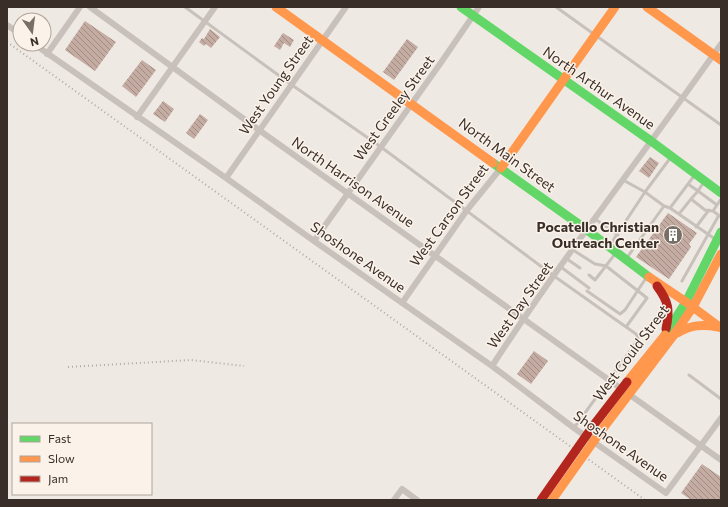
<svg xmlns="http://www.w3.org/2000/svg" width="728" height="507" font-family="Commissioner,sans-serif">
  <defs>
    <pattern id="building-back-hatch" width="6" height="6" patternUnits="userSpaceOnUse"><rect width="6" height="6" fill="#c4aca3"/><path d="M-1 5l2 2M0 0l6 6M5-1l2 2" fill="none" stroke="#a08c85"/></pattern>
  </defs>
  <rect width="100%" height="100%" fill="#efe9e3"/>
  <path fill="url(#building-back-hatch)" d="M85 21 116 42 95 71 65 50Z
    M210 29 220 37 211 48 206 44 204 46 199 42 202 38 204 39Z
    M283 33 294 40 290 47 284 43 280 50 274 46Z
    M407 39 418 47 394 80 383 72Z
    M142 60 156 70 136 97 122 86Z
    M163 101 174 109 165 122 153 114Z
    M200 114 208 120 194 139 186 133Z
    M650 157 659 163 649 178 639 171Z
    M668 213 697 233 689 244 691 247 669 279 636 257Z
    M534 351 548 361 531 384 517 374Z
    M702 464 721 477V500H691L681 493Z"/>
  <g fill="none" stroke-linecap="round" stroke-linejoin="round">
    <path stroke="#c8c1bb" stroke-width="3" d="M185 7 292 85 381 147 554 276 636 334 638 338 635 344 574 428
      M556 7 721 125
      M694 176 688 184 698 191 691 199 705 210 713 211
      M704 182 698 191 717 205
      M721 199 713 211 721 217
      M664 206 645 192 671 157
      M670 208 688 184
      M679 214 691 199
      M595 219 618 235
      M696 227 709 210
      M610 245 645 192 623 180
      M573 250 595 264 606 266 647 298 626 327
      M567 259 580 268
      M626 259 664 206 670 208 715 239
      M561 267 589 288
      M589 275 595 280 615 254
      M682 281 719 215
      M587 291 620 314 625 310 646 278
      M689 375 721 399"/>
    <path stroke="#c8c1bb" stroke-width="6" d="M90 7 259 130 721 460
      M7 25 20 34
      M34 44 226 178 314 241 492 366 574 428 666 493 721 418
      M47 54 80 7
      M137 117 215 7
      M226 178 346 7
      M314 241 440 64 479 7
      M402 303 467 210 501 168
      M492 366C564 256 645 152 721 44
      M394 500 402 489 417 500"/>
    <path stroke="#63d668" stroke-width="9" d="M461 7 651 141 721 193
      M493 163 587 230 649 277
      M665 335 686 302 721 232"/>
    <path stroke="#ff974d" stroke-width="9" d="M276 7 493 163
      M647 7 721 60
      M501 168 615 7
      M649 277 686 302 721 328
      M677 333C691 325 702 324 718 327
      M673 336 693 307 721 254"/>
    <path stroke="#b3261e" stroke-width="9" d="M657 286C669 302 670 310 666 329"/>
    <path stroke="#b0aaa5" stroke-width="2" stroke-dasharray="1 3" stroke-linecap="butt" d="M7 42 645 500
      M68 367 191 360 244 366"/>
    <path stroke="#ff974d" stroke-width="9" d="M627 382 665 335
      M552 500 601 431 673 336"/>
    <path stroke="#b3261e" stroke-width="9" d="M541 500 593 426 627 382"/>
  </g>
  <defs>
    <g id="building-disc" transform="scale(1)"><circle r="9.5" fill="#796f69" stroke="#fbf3ea"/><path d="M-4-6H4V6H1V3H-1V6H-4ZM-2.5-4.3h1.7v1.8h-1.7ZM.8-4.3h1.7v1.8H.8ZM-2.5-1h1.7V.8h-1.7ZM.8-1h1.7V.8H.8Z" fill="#fff"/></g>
  </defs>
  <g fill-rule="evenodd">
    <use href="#building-disc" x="673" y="235"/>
  </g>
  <g text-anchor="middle" stroke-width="3" stroke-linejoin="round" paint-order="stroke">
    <g font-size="14" fill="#3a2e28" stroke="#fbf3ea">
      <text transform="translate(276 85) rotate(-55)" y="5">West Young Street</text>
      <text transform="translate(599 88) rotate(35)" y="5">North Arthur Avenue</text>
      <text transform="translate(394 108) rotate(-54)" y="5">West Greeley Street</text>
      <text transform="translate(507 155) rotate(36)" y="5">North Main Street</text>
      <text transform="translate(353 182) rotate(35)" y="5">North Harrison Avenue</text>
      <text transform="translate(449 215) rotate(-54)" y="5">West Carson Street</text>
      <text transform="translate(358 257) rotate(35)" y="5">Shoshone Avenue</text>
      <text transform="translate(520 305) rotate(-55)" y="5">West Day Street</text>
      <text transform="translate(631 353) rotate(-53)" y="5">West Gould Street</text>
      <text transform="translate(621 446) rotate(35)" y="5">Shoshone Avenue</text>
    </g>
    <g font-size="14" font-weight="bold" fill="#3a2e28" stroke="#fbf3ea" text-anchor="end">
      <text x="659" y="232">Pocatello Christian<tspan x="659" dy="16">Outreach Center</tspan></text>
    </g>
  </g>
  <rect width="728" height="507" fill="none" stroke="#3a2e28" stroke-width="16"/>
  <rect x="12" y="423" width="140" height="72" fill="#fbf3ea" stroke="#aea49c"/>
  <rect x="20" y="436" width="20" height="6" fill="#63d668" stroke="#aea49c"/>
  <text x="48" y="443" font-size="12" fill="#3a2e28">Fast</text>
  <rect x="20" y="456" width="20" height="6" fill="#ff974d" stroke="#aea49c"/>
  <text x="48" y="463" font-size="12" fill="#3a2e28">Slow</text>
  <rect x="20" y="476" width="20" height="6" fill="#b3261e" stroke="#aea49c"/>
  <text x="48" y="483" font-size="12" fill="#3a2e28">Jam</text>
  <g transform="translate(32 32) rotate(166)"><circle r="19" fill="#fbf3ea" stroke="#aea49c"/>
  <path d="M0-3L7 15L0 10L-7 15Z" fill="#796f69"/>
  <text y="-6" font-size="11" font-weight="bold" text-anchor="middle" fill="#3a2e28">N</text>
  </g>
</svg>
